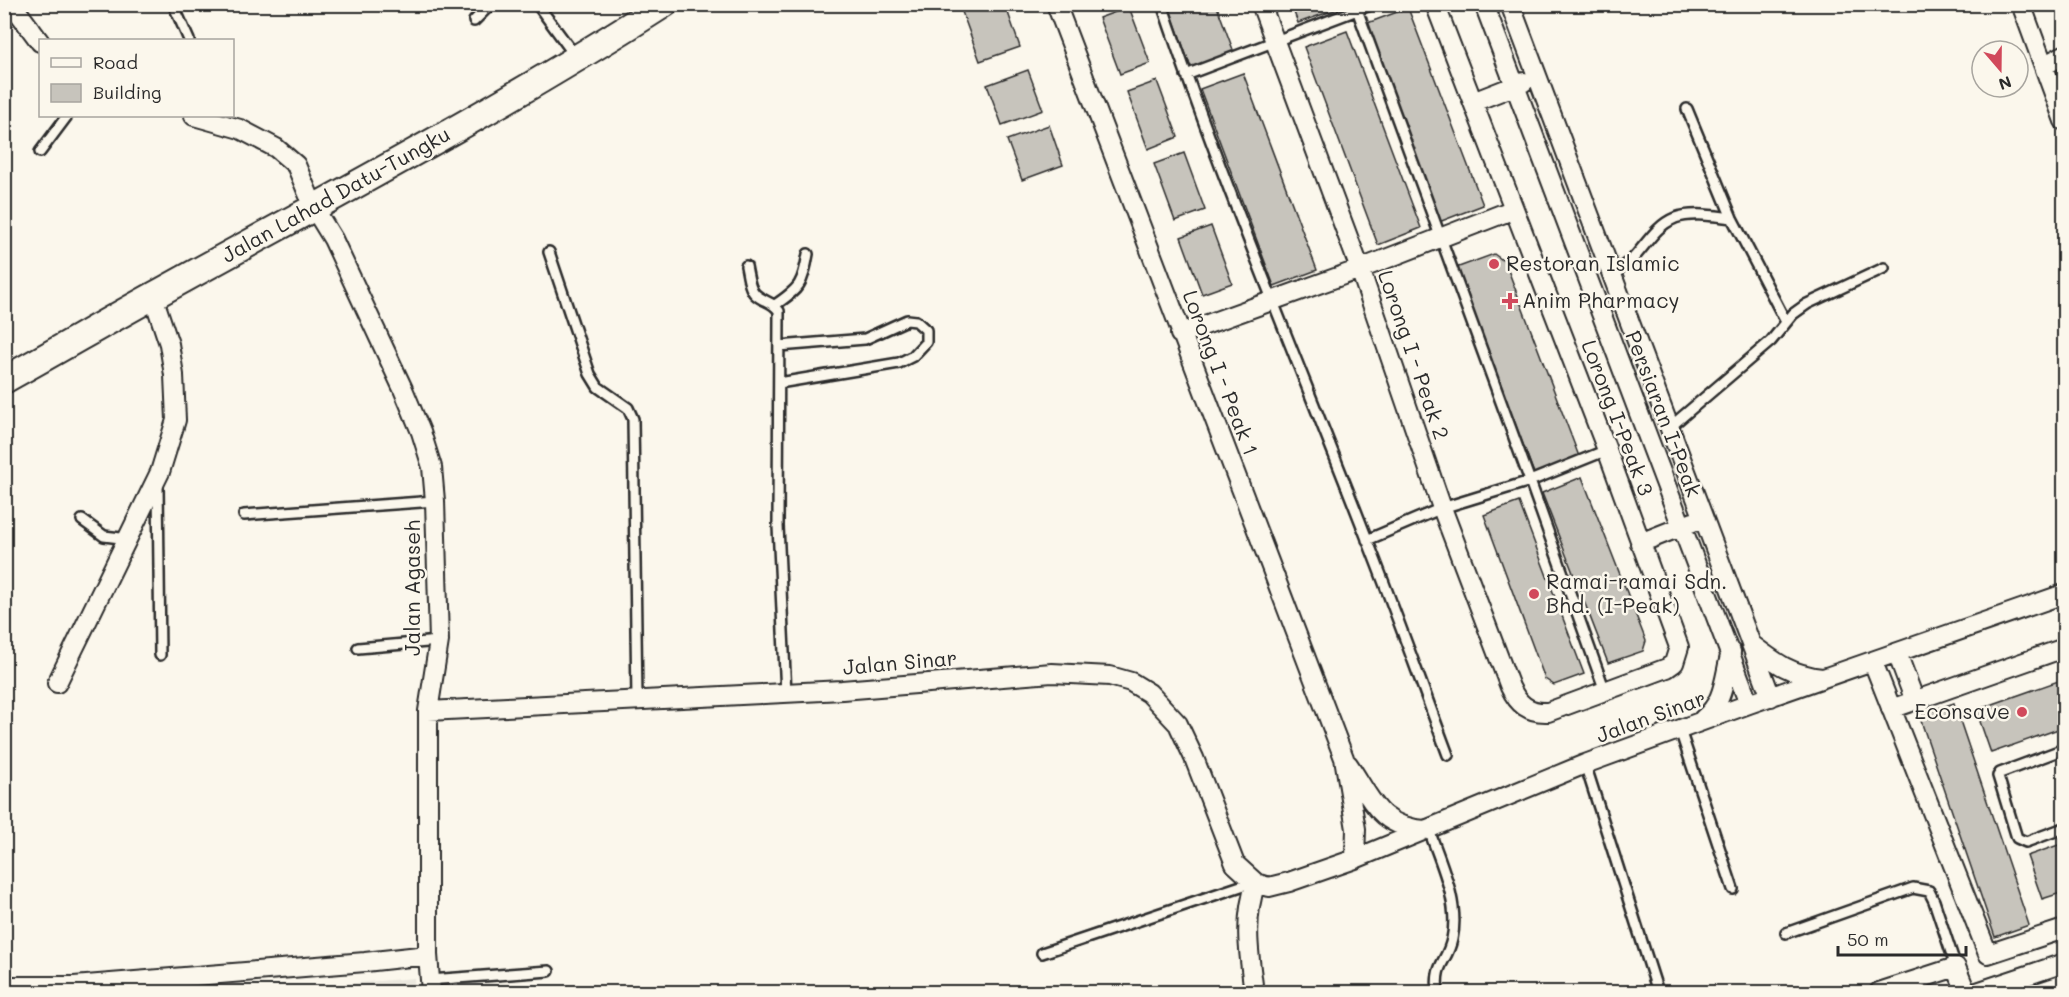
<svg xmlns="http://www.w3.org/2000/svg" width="2069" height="997" font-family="Mali,sans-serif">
  <rect width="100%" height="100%" fill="#fbf7ec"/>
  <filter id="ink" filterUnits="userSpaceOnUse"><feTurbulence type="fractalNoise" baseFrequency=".0167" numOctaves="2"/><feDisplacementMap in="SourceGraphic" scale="12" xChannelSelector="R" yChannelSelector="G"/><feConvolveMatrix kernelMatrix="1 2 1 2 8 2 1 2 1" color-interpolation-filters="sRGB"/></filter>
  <g filter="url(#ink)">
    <path fill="#ebe8de" d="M414 978 415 992H251Z"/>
    <path fill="#c7c4bc" stroke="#2b2b2b" stroke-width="1.5" d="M973 4H1005L1020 47 980 61 961 9Z
      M1168 4H1216L1235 55 1192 71Z
      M1291 4H1339L1340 8 1298 23Z
      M1129 7 1150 63 1120 74 1099 18Z
      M1408 8 1483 205 1439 222 1365 24Z
      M1347 31 1421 228 1378 245 1304 47Z
      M1028 70 1043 110 1002 125 987 85Z
      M1243 73 1317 270 1274 286 1200 89Z
      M1157 81 1178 137 1148 149 1127 92Z
      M1049 125 1063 165 1022 180 1007 140Z
      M1184 153 1205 210 1175 221 1154 164Z
      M1211 226 1232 283 1202 294 1181 237Z
      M1494 254 1505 262 1580 459 1535 476 1456 268Z
      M1582 477 1646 641 1643 651 1608 663 1542 493Z
      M1519 502 1584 674 1554 685 1545 679 1484 515Z
      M2064 679V727L1991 753 1976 710Z
      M1954 703 2029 925 1995 937 1919 715Z
      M2064 843V892L2042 899 2027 856Z"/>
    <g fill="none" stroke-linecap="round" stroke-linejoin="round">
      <g stroke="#2b2b2b" stroke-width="14">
        <path id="service" d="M173 4 189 40
          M537 4 576 57
          M1162 4C1223 185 1298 361 1367 539 1395 610 1421 683 1448 755
          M1355 4 1530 481 1605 691
          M474 21 491 4
          M1186 75 1373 4
          M1687 109 1732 218 1786 322
          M40 152 67 116
          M549 252 590 374 598 387 628 408 633 419 637 700
          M746 266C748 275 749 288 755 294 763 302 773 301 779 311L778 526 786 694
          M1611 274C1620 268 1631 262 1637 254 1649 240 1658 225 1675 218 1692 212 1714 216 1732 218
          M775 305C800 288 803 284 808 254
          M779 346 865 339 907 320 916 321 926 330V342L913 356 899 363 779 383
          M1669 428 1771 341 1793 314 1807 304 1884 268
          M158 485 160 655
          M244 515 435 501
          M82 520 104 536 129 539
          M1367 540 1442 508 1530 481 1607 450
          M358 648 439 641
          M1680 730 1733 889
          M2064 749 2000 773 1998 776 2017 838 2026 842 2064 828
          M1585 764 1658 992
          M1429 830C1441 864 1460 903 1452 939 1447 963 1434 963 1438 992
          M1786 933 1913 888 1929 891 1934 901 1956 967
          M1042 953 1244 885 1256 883
          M430 980 549 971"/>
      </g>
      <g stroke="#2b2b2b" stroke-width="22">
        <path id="minor" d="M12 4 40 42
          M1056 4 1344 758 1356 829 1355 859
          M1261 4 1360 269 1442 508 1510 687C1518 704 1528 713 1548 712L1667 668 1674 663 1679 647 1607 450 1435 4
          M1484 4 1749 704
          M1510 4 1771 697
          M2021 4 2064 121
          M2045 65 2064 55
          M1473 102 1524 82
          M194 116 240 129 276 148 296 165 314 208 333 239 403 389 421 432 432 467 435 501 439 641 428 711V955L431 992
          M1180 334 1360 269 1512 210
          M1640 543 1693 522
          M1751 644C1776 663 1790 674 1822 678
          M1897 653 1915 701
          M1873 662 1988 954 2064 929
          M57 683 160 472 176 420 174 375 169 344 153 296
          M1891 709 2064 648
          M428 711 842 690 1052 673 1110 676 1131 682 1149 693 1178 724 1194 758 1235 864 1256 883 1269 887 1289 882 1355 859 1585 764 1749 704 2064 594
          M1703 719C1725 702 1724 677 1731 652
          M1348 764C1372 799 1378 827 1425 830
          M4 986H74L365 962 428 955
          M1254 992C1249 955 1243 919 1256 883
          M1879 992 1956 967 1966 992
          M1977 992 2064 963"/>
      </g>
      <g stroke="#2b2b2b" stroke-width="30">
        <path id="secondary" d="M4 380C55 352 104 323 155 295 326 200 499 110 664 4"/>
      </g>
      <use href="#service" stroke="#fbf7ec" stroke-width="9"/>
      <use href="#minor" stroke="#fbf7ec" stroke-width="18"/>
      <use href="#secondary" stroke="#fbf7ec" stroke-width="26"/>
    </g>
  </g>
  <g fill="#d1495b" stroke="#fbf7ec" stroke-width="2">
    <circle cx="1494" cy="264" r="6"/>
    <path d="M1507 292h6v6h6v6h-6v6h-6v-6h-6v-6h6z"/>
    <circle cx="1534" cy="594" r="6"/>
    <circle cx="2022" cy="712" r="6"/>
  </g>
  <g text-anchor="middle" stroke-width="5" stroke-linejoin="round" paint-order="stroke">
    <g font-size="21" fill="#2b2b2b" stroke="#fbf7ec">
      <text transform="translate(336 195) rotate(-29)" y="7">Jalan Lahad Datu-Tungku</text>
      <text transform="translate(1413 355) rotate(71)" y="7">Lorong I - Peak 2</text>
      <text transform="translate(1220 373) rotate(69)" y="7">Lorong I - Peak 1</text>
      <text transform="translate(1663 414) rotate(69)" y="7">Persiaran I-Peak</text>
      <text transform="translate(1617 418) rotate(69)" y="7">Lorong I-Peak 3</text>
      <text transform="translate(413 588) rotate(-90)" y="7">Jalan Agaseh</text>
      <text transform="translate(900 663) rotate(-5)" y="7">Jalan Sinar</text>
      <text transform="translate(1651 717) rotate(-20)" y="7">Jalan Sinar</text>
    </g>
    <g font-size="21" fill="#2b2b2b" stroke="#fbf7ec" text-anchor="start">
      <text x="1506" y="271">Restoran Islamic</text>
      <text x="1522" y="308">Anim Pharmacy</text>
      <text x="1546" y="589">Ramai-ramai Sdn.<tspan x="1546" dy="24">Bhd. (I-Peak)</tspan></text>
      <text x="2010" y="719" text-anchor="end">Econsave</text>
    </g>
  </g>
  <rect width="2069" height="997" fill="none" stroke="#fbf7ec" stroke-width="24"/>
  <rect x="12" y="12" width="2045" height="973" fill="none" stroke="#2b2b2b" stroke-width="2" filter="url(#ink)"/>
  <rect x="39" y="39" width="195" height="78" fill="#fbf7ec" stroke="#a8a59f" stroke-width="1.5"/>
  <rect x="51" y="58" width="30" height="9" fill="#fbf7ec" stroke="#a8a59f" stroke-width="1.5"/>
  <text x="93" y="69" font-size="18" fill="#2b2b2b">Road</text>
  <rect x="51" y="84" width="30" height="18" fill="#c7c4bc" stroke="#a8a59f" stroke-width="1.5"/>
  <text x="93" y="99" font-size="18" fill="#2b2b2b">Building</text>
  <g transform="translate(2000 69) rotate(160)"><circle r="28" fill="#fbf7ec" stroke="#a8a59f" stroke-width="1.5"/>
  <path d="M0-4.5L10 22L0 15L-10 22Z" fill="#d1495b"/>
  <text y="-9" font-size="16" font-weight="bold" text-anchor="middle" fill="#2b2b2b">N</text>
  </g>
  <path d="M1838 946v9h128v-9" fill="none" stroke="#2b2b2b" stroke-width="3"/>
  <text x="1847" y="946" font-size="18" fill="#2b2b2b" stroke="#fbf7ec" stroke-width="4.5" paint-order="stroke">50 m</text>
</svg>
